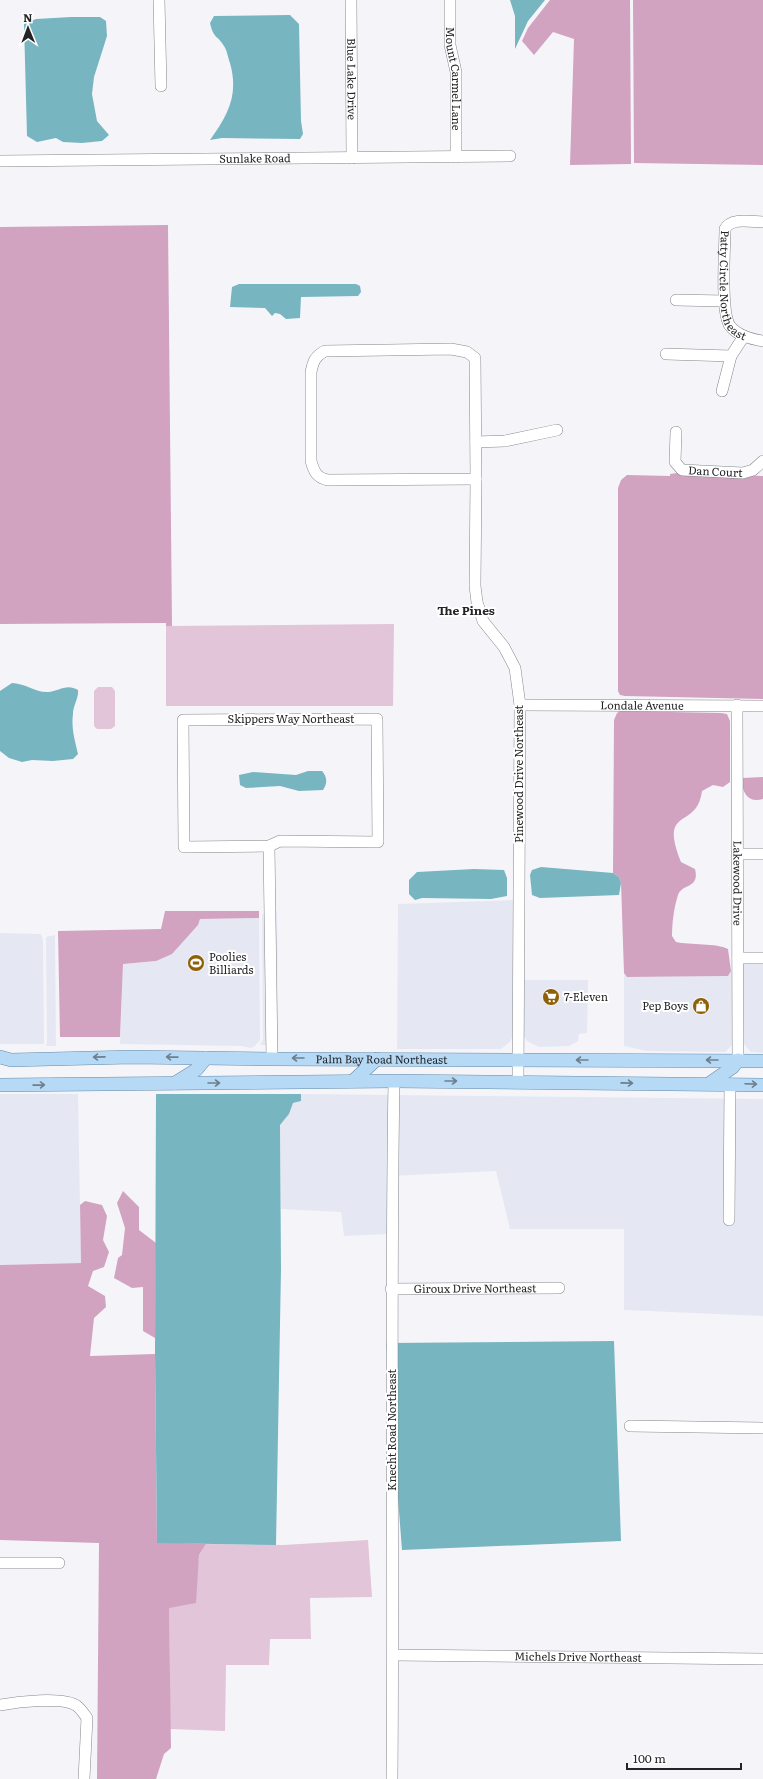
<svg xmlns="http://www.w3.org/2000/svg" width="763" height="1779" font-family="Literata,serif">
  <rect width="100%" height="100%" fill="#f5f5f9"/>
  <path fill="#e5e8f3" d="M517 900 514 1034 510 1042 501 1049H397L398 904Z
    M266 911H277L278 1045H260L263 1039 262 915Z
    M259 918 260 1040 255 1046 251 1048 241 1046 120 1044 123 964 156 961 188 935 198 925 200 919Z
    M0 933 41 934 43 940 44 1044H0Z
    M55 935 56 1046H46L47 1042 46 937Z
    M763 960V1053L751 1052 744 1044 743 1038V963Z
    M731 971 734 973V1043L725 1052 646 1051 624 1046V973L627 977 728 976Z
    M524 980H588L587 1033 579 1034 578 1041 569 1046 539 1047 527 1041 524 1036Z
    M0 1094H78L81 1263 0 1265Z
    M301 1094 763 1099V1316L624 1310V1229H510L496 1171 390 1176 388 1234 344 1236 341 1212 281 1209 280 1125 289 1114 293 1103 301 1101Z"/>
  <path fill="#e2c5d8" d="M394 624 393 706H166V626Z
    M98 687H112L115 691V726L111 729H97L94 726V691Z
    M368 1540 372 1597 310 1598 311 1639H270L269 1665H226L225 1731 170 1729 169 1608 199 1560V1555L206 1544 283 1545Z"/>
  <path fill="#d1a3c1" d="M550 0H630L631 164 570 165 574 39 553 32 534 55 522 41 528 28Z
    M633 0H763V165L634 163Z
    M168 225 172 626H166V623L0 624V227Z
    M677 473 763 476V699L625 696 620 695 618 691V488L621 480 627 475 670 476V474Z
    M620 711 721 713 727 714 730 721V782L723 787 713 785 702 791C697 831 658 805 681 862L695 869C700 889 682 883 678 895 674 907 672 923 672 936L676 942C690 945 717 943 728 949L731 971 728 976 627 977 624 973 621 883 619 877 613 873 614 720 617 713Z
    M763 777V799C748 804 741 791 742 778Z
    M165 911H259V918L200 919 198 925 172 954 156 961 123 964 120 1037H60L58 931 161 929Z
    M123 1191 139 1207V1230L156 1243 155 1338 143 1331V1287L132 1288 114 1278 118 1258 122 1255 125 1228 117 1203Z
    M85 1201 102 1205 107 1216 103 1240 109 1252 104 1267 93 1271 88 1286 105 1296 106 1307 94 1318 90 1356 155 1354 157 1542 206 1544 199 1555 196 1603 169 1608 171 1748 164 1754 156 1779H97L99 1543 0 1540V1265L81 1263 80 1205Z"/>
  <path fill="#77b5c1" d="M510 0H545L528 21 515 49V16Z
    M290 15 299 24 301 121 303 134 300 139 222 138 210 140C228 115 239 95 230 63 228 58 227 50 224 46 217 34 214 40 210 23L214 16Z
    M71 17H100L106 21 107 36 94 77 92 94 97 121 109 135 102 141 82 143 63 142 56 138 37 142 27 136 24 24 36 19Z
    M239 284H356L360 286 361 292 358 296 301 297 300 318 286 319 280 314 275 313 272 316 265 308 230 307 232 287Z
    M12 683C24 683 37 693 48 692 59 691 67 683 78 690 79 698 73 706 73 714 71 728 75 741 78 754L73 759 53 761 32 760 22 762 9 758 0 751V691Z
    M308 771H322C328 778 327 784 323 790L299 791 280 786 246 788 240 785 239 775 253 772 296 775Z
    M541 867 613 873 619 877 621 883 619 895 540 898 532 895 530 875 532 870Z
    M474 869 504 870 507 878V896L491 899 422 898 415 900 409 894V880L417 872Z
    M156 1094H301V1101L293 1103 289 1114 280 1125 281 1269 276 1545 157 1543 155 1354Z
    M614 1341 621 1541 402 1550 386 1343Z"/>
  <g fill="none" stroke-linecap="round" stroke-linejoin="round">
    <g stroke="#858689" stroke-width="12">
      <g id="minor">
        <path d="M159 0 161 86"/>
        <path id="s1" d="M351 0 352 158"/>
        <path id="s2" d="M450 0V45L456 72V157"/>
        <path id="s3" d="M0 161 510 156"/>
        <path id="s4" d="M763 222C752 222 731 217 725 229 725 249 720 312 730 326 738 336 751 339 763 341"/>
        <path d="M676 300 724 301"/>
        <path d="M451 349 467 352 475 358 476 479 328 480C317 478 314 472 311 461V372C313 362 315 356 325 351Z"/>
        <path d="M666 354 731 356 744 336"/>
        <path d="M722 391 731 356"/>
        <path id="s5" d="M676 432 675 462 682 470 743 473 753 470 763 461"/>
        <path d="M476 442 505 441 557 430"/>
        <path d="M476 479 475 586 477 602 483 621 504 647 515 668 520 705 518 1082"/>
        <path id="s6" d="M520 705 763 706"/>
        <path id="s7" d="M737 705 738 1060"/>
        <path d="M377 719 378 842 280 841 269 846 184 847 183 720Z"/>
        <path d="M269 846 272 1059"/>
        <path d="M737 854H763"/>
        <path d="M738 958H763"/>
        <path d="M729 1220 730 1084"/>
        <path id="s8" d="M391 1289 559 1288"/>
        <path d="M630 1426 763 1428"/>
        <path d="M0 1563H59"/>
        <path id="s9" d="M393 1655 763 1659"/>
        <path d="M0 1705C16 1702 64 1696 77 1706 81 1709 84 1714 87 1718L84 1779"/>
        <path d="M392 1779C394 1546 390 1314 394 1081"/>
      </g>
    </g>
    <g stroke="#648aa9" stroke-width="14">
      <g id="major">
        <path id="s10" d="M0 1057 11 1060 132 1057 272 1059 763 1061"/>
        <path d="M353 1081 377 1059"/>
        <path d="M175 1083 196 1070 206 1058"/>
        <path d="M710 1083 733 1067 738 1060"/>
        <path d="M0 1085 394 1081 763 1085"/>
      </g>
    </g>
    <use href="#minor" stroke="#fff" stroke-width="11"/>
    <use href="#major" stroke="#b6daf6" stroke-width="13"/>
  </g>
  <defs><path id="oneway-shaft" d="M-6 0H5M1.5-3L5.5 0L1.5 3" fill="none" stroke-width="1.6" stroke-linecap="round" stroke-linejoin="round"/></defs>
  <g stroke="#6d7f8e">
    <use href="#oneway-shaft" transform="translate(99 1057) rotate(179)"/>
    <use href="#oneway-shaft" transform="translate(172 1057) rotate(-179)"/>
    <use href="#oneway-shaft" transform="translate(298 1058) rotate(180)"/>
    <use href="#oneway-shaft" transform="translate(582 1060) rotate(-180)"/>
    <use href="#oneway-shaft" transform="translate(712 1060) rotate(-180)"/>
    <use href="#oneway-shaft" transform="translate(451 1081)"/>
    <use href="#oneway-shaft" transform="translate(214 1083)"/>
    <use href="#oneway-shaft" transform="translate(627 1083) rotate(1)"/>
    <use href="#oneway-shaft" transform="translate(751 1084) rotate(2)"/>
    <use href="#oneway-shaft" transform="translate(39 1085) rotate(-1)"/>
  </g>
  <defs>
    <g id="stadium-disc" transform="scale(0.9)"><circle r="9.5" fill="#8e6009" stroke="#fff"/><path d="M0-5a6.5 5 0 1 0 0 10a6.5 5 0 1 0 0-10ZM-3.5-1.8h7v3.6h-7Z" fill="#fff"/></g>
    <g id="supermarket-disc" transform="scale(0.9)"><circle r="9.5" fill="#8e6009" stroke="#fff"/><path d="M-6-5.5h2.5l.6 2H6L4.5 2H-2.5L-4.4-4H-6ZM-1.5 3.2a1.3 1.3 0 1 0 .1 0ZM3 3.2a1.3 1.3 0 1 0 .1 0Z" fill="#fff"/></g>
    <g id="shop-disc" transform="scale(0.9)"><circle r="9.5" fill="#8e6009" stroke="#fff"/><path d="M-5-2.5h2.3a2.7 3.5 0 0 1 5.4 0H5L5.5 6h-11ZM-1.5-2.5h3a1.5 2.3 0 0 0-3 0Z" fill="#fff"/></g>
  </defs>
  <g fill-rule="evenodd">
    <use href="#stadium-disc" x="196" y="963"/>
    <use href="#supermarket-disc" x="551" y="997"/>
    <use href="#shop-disc" x="701" y="1006"/>
  </g>
  <g text-anchor="middle" stroke-width="4" stroke-linejoin="round" paint-order="stroke">
    <g font-size="11" fill="#242426" stroke="#fff">
      <text dy="4" stroke="none"><textPath href="#s2" startOffset="79">Mount Carmel Lane</textPath></text>
      <text dy="4" stroke="none"><textPath href="#s1" startOffset="79">Blue Lake Drive</textPath></text>
      <text dy="4" stroke="none"><textPath href="#s3" startOffset="255">Sunlake Road</textPath></text>
      <text dy="4" stroke="none"><textPath href="#s4" startOffset="100">Patty Circle Northeast</textPath></text>
      <text dy="4" stroke="none"><textPath href="#s5" startOffset="74">Dan Court</textPath></text>
      <text dy="4" stroke="none"><textPath href="#s6" startOffset="122">Londale Avenue</textPath></text>
      <text x="291" y="723">Skippers Way Northeast</text>
      <text transform="translate(519 774) rotate(-90)" y="4">Pinewood Drive Northeast</text>
      <text dy="4" stroke="none"><textPath href="#s7" startOffset="178">Lakewood Drive</textPath></text>
      <text dy="4" stroke="none"><textPath href="#s10" startOffset="382">Palm Bay Road Northeast</textPath></text>
      <text dy="4" stroke="none"><textPath href="#s8" startOffset="84">Giroux Drive Northeast</textPath></text>
      <text transform="translate(392 1430) rotate(-90)" y="4">Knecht Road Northeast</text>
      <text dy="4" stroke="none"><textPath href="#s9" startOffset="185">Michels Drive Northeast</textPath></text>
    </g>
    <g font-size="11" fill="#242426" stroke="#fff" text-anchor="start">
      <text x="209" y="961">Poolies<tspan x="209" dy="13">Billiards</tspan></text>
      <text x="564" y="1001">7-Eleven</text>
      <text x="688" y="1010" text-anchor="end">Pep Boys</text>
    </g>
    <g font-size="12" font-weight="bold" fill="#242426" stroke="#fff">
      <text x="466" y="615">The Pines</text>
    </g>
  </g>
  <g transform="translate(28 28) rotate(359)" stroke="#ffffff" stroke-width="3" paint-order="stroke">
  <path d="M0-3L7 15L0 10L-7 15Z" fill="#242426"/>
  <text y="-6" font-size="11" font-weight="bold" text-anchor="middle" fill="#242426">N</text>
  </g>
  <path d="M627 1763v6h114v-6" fill="none" stroke="#242426" stroke-width="2"/>
  <text x="633" y="1763" font-size="12" fill="#242426" stroke="#ffffff" stroke-width="3" paint-order="stroke">100 m</text>
</svg>
